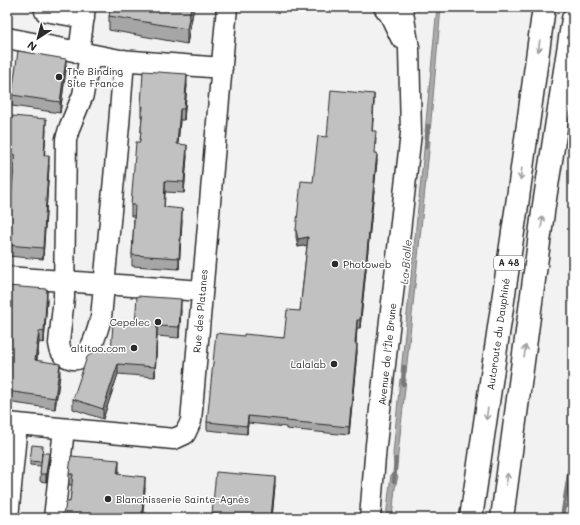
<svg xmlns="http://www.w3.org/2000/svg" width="580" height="525" font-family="Mali,sans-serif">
  <rect width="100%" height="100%" fill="#f2f2f2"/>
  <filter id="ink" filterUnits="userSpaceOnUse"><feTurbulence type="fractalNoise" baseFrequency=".025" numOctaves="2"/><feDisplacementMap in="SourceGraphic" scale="8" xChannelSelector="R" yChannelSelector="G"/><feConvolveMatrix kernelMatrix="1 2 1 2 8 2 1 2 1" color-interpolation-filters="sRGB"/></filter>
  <g filter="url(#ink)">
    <path fill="#ababab" stroke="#787878" d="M437 7H441L430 132H425Z
      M425 140 430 141 406 373 401 372Z
      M400 379H406L397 464H394L393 454Z
      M391 474 398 476 395 488 392 518H386Z"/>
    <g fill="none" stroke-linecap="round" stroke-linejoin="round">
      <path stroke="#787878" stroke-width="4.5" d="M426 147 428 126
        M403 384 404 367
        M394 481 396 459
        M562 518 573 450"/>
      <g stroke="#2b2b2b" stroke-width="23">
        <path id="minor" d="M46 7 45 11 84 18
          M384 7 390 15 401 38
          M7 38 120 60 222 68
          M79 53 85 7
          M90 55 83 95 70 126 66 139 64 297 59 343C60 350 61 355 69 358 90 366 97 331 101 318L119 125 124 60
          M7 277 202 291
          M7 423 174 439 185 434 191 421 227 7
          M8 518 17 424
          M54 518 64 429
          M370 518 376 445 411 133 409 48 402 7"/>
      </g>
      <g stroke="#2b2b2b" stroke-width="25">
        <path id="highway" d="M471 518 517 205 544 7
          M502 518 544 205 573 19"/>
      </g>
      <use href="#minor" stroke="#fff" stroke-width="20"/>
      <use href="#highway" stroke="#fff" stroke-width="22"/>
    </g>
    <path fill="#a6a6a6" stroke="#2b2b2b" d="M194 7 187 44 109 30V16Z
      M66 70 60 113 12 106V95Z
      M187 85 184 120H180L178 145 187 156 184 193 165 192 164 207 182 220 179 269 132 266V255L134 216H131V205L140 142 142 117H141V106Z
      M374 102 372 131 376 139 375 153 377 161 360 328H357L356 344 357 352 349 435 286 429V427L248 423 247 434 207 430V422L244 336 284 338 300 311 307 245 298 247 296 237V230L313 182Z
      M46 130 44 155 49 166 43 259 7 256V200H11L14 166 9 165V154Z
      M7 286 47 300 44 343 39 342 37 360 60 375 55 409 7 402Z
      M181 310 179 338 157 336 155 377 118 374 103 419 73 409V399L111 351 135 324Z
      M42 453 49 461 46 482 40 481 41 466 30 465V461Z
      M119 471 118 474 145 488 143 513 146 518 70 502 72 485H69V474Z
      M275 485 272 518H212V514Z"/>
    <path fill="#878787" stroke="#2b2b2b" d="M191 7H194L187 44V29Z
      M66 59V70L60 113V102Z
      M187 74V85L184 120V109Z
      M374 94V102L372 138V131Z
      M180 109V120L177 156V144Z
      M46 119V130L44 166V155Z
      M187 145V156L184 193V182Z
      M377 153V161L360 328V320Z
      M49 155V166L43 259V248Z
      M165 181V192L164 218V207Z
      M182 209V220L179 269V258Z
      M308 237V245L298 247V239Z
      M47 289V300L44 343V332Z
      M181 299V310L179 338V327Z
      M357 320V328L355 352V344Z
      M157 326V336L155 377V367Z
      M39 331V342L35 371V360Z
      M357 344V352L349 435V427Z
      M60 364V375L55 409V398Z
      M118 364V374L103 419V409Z
      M248 416V423L247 434V426Z
      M49 453V461L46 482V474Z
      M119 460V471L117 485V474Z
      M145 477V488L142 518V513Z
      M275 477V485L272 518H271Z"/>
    <path fill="#c1c1c1" stroke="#2b2b2b" d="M111 7H191L187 29 109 16Z
      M18 51 66 59 60 102 12 95Z
      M143 71 187 74 184 109H180L177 144 187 145 184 182 165 181 164 207 182 209 179 258 132 255 135 205H131L136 142H140L143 106H141Z
      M331 90 374 94 372 131H376L374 153H377L360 320H357L355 344H357L349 427 286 421 287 420 248 416 247 426 207 422 216 333 244 336V334L284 338 287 310 300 311 308 237 298 239 296 230 301 181 313 182 318 136 327 137Z
      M12 116 46 119 44 155H49L43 248 7 245V200H11L15 155 9 154Z
      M7 286 47 289 44 332 39 331 35 360 60 364 55 398 7 391Z
      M137 296 181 299 179 327 157 326 155 367 118 364 103 409 73 399 87 357 96 350 111 351 113 323 135 324Z
      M32 445 43 446 41 462 30 461Z
      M42 453H49L46 474H40Z
      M71 456 119 460 117 474 145 477 142 513H146V518H57L61 516 65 509 66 502H70L73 474H69Z
      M216 472 275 477 271 518H250V517L212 514Z"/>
    <defs><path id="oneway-shaft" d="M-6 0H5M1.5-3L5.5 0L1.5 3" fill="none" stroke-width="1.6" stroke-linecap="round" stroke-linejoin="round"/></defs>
    <g stroke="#a0a0a0">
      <use href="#oneway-shaft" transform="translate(539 46) rotate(98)"/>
      <use href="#oneway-shaft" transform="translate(521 174) rotate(98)"/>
      <use href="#oneway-shaft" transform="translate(542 222) rotate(-82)"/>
      <use href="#oneway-shaft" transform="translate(525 351) rotate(-82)"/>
      <use href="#oneway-shaft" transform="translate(487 414) rotate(98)"/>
      <use href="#oneway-shaft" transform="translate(507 479) rotate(-82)"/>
    </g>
  </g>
  <g fill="#2b2b2b" stroke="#fff" stroke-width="1.5">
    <circle cx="59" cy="77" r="4"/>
    <circle cx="335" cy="264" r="4"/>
    <circle cx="158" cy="322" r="4"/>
    <circle cx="134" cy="348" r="4"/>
    <circle cx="334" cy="364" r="4"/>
    <circle cx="108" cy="499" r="4"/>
  </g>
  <g text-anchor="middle" stroke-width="3" stroke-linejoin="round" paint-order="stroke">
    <rect fill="#fff" stroke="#6b6b6b" stroke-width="1" x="494" y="256" width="30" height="14" rx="3"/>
    <g font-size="9" font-weight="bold" fill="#2b2b2b">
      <text x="509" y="266">A 48</text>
    </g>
    <g font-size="10" fill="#2b2b2b" stroke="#fff" text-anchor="start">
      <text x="67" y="75">The Binding<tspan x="67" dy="12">Site France</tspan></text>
      <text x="343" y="268">Photoweb</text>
      <text x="150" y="326" text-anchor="end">Cepelec</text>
      <text x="126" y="352" text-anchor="end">altitoo.com</text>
      <text x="326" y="368" text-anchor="end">Lalalab</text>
      <text x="116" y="503">Blanchisserie Sainte-Agnès</text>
    </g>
    <g font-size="10" fill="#2b2b2b" stroke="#fff">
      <text transform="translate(200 311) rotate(-85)" y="4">Rue des Platanes</text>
      <text transform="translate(498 334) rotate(-82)" y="4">Autoroute du Dauphiné</text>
      <text transform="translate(387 354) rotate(-84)" y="4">Avenue de l'Île Brune</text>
    </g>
    <g font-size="11" font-style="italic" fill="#585858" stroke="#fff">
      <text transform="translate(406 262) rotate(-85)" y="4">La Biolle</text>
    </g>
  </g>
  <rect width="580" height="525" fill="none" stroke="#fff" stroke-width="24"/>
  <rect x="12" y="12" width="556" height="501" fill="none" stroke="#2b2b2b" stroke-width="1.5" filter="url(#ink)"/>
  <g transform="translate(38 38) rotate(216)" stroke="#ffffff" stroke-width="3" paint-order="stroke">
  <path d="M0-3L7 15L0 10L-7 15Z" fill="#2b2b2b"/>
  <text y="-6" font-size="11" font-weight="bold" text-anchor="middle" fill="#2b2b2b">N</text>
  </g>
</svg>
